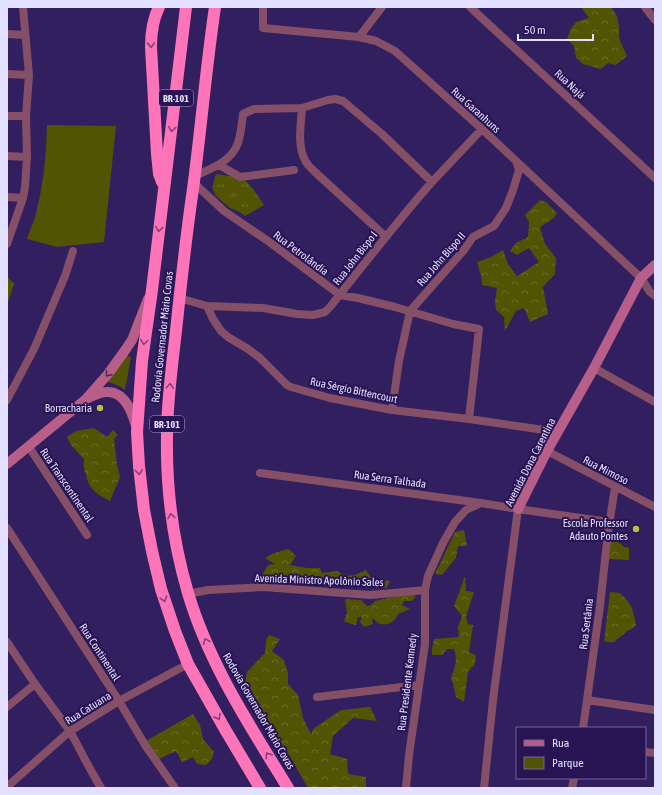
<svg xmlns="http://www.w3.org/2000/svg" width="662" height="795" font-family="'Asap Condensed',sans-serif">
  <defs>
    <pattern id="grass-tufts" width="24" height="20" patternUnits="userSpaceOnUse"><rect width="24" height="20" fill="#525403"/><path d="M3 7l-1-3M5 7V3M7 7l1-3M15 17l-1-3M17 17v-4M19 17l1-3" fill="none" stroke="#6b6c29"/></pattern>
    <pattern id="forest-crowns" width="20" height="18" patternUnits="userSpaceOnUse"><rect width="20" height="18" fill="#525403"/><path d="M2 6a3 3 0 1 1 6 0M12 15a3 3 0 1 1 6 0" fill="none" stroke="#6b6c29"/></pattern>
  </defs>
  <rect width="100%" height="100%" fill="#311f5f"/>
  <path fill="url(#grass-tufts)" d="M216 174 243 178 254 190 264 205 245 216 238 211 230 208 216 196 212 188Z"/>
  <path fill="url(#forest-crowns)" d="M581 7H611L617 16 619 27V38L627 56 616 65 608 63 601 69 583 64 576 58 574 46 567 39 570 30 576 22 589 18Z
    M540 200 546 202 557 213 554 218 540 227 545 244 556 258 555 274 543 287 548 314 530 322 524 308 516 311 505 331 504 317 496 310 495 301 497 288 482 285 481 276 477 262 491 257 503 250 508 264 517 276 539 262 529 248 517 255 510 251 516 243 528 237 529 222 525 215Z
    M7 276 14 284 7 305Z
    M94 428 107 437 113 430 118 435 114 439 117 465 120 477 110 501C97 494 89 490 86 475 84 467 83 468 84 459L71 445 67 437 76 431Z
    M464 530 467 546H458L456 558 442 575 435 574 455 532Z
    M616 540 624 547 629 548V560L609 559 608 550 611 542Z
    M289 549 296 556 290 565 307 568H320L322 573 337 571 345 576 355 575 366 570 372 579 390 581 387 588 361 585H334L311 580 293 578 273 581 262 575 268 565 275 564 265 558C273 553 280 551 289 549Z
    M465 576 466 591 474 592 466 617 468 624 473 625 469 652 476 655 475 664 468 672 464 702 456 697 453 683 451 678C455 667 458 660 454 649H447L442 655H432V649L434 639 459 637 458 627 462 616 454 606Z
    M610 592 620 593C633 605 633 610 636 626L626 632 614 642H606L604 641Z
    M413 595 416 596 412 601H404L402 605 410 609 398 614C395 622 386 627 378 623 376 621 374 619 372 618L373 624 364 627 360 622 362 617H358L356 625 348 623 344 621 347 613 345 599 361 600 367 606 371 605 375 601 398 596Z
    M269 635 280 639 272 651 284 660 288 674V684L298 695 303 718 311 734 313 729 341 710 370 707 377 721 353 718 333 736 330 754 347 759 348 774 366 777V788H308L291 758 274 735 261 707 245 683 247 672 265 653 266 640Z
    M193 714 200 725 203 739 214 752 212 759 206 765 197 764 193 757 182 762 176 751 159 759 146 741Z"/>
  <path fill="#525403" d="M47 125 116 126 104 242 57 247 27 239C30 229 35 220 37 209 44 182 46 153 47 125Z
    M126 355 131 357 125 390 119 386 106 381Z"/>
  <g fill="none" stroke-linecap="round" stroke-linejoin="round">
    <path stroke="#864f68" stroke-width="8" d="M263 7V28L359 37 376 41 395 51 482 129 641 278 650 292 655 296
      M470 7 655 178
      M645 7 655 20
      M7 34 25 35
      M359 37 382 7
      M7 74 29 75
      M302 108C301 124 297 146 305 160 307 165 312 169 315 172L386 237
      M7 116H26
      M7 156 27 157
      M219 165 240 177 294 170
      M194 176C211 169 232 161 238 143 241 134 242 123 243 114L254 109 302 108 328 100 335 99 343 101 382 134 432 182
      M194 183 224 211 268 241 340 295 358 298 395 307 453 324 479 329 469 419
      M7 197 23 198
      M7 244 23 198 25 187 27 157 26 116 29 75 23 7
      M179 298 207 306 213 319 221 331 228 337 248 349 260 358 287 385 291 387 330 398 392 410 469 419 558 432
      M207 306 263 308 297 314 313 315 325 312 330 307C363 265 396 223 431 183 448 165 465 147 482 129
      M594 368 655 402
      M7 400 34 349 65 276 73 251
      M392 410 399 361 410 311 464 250 473 237 494 226 506 208 513 190 519 170 516 161
      M29 447 87 535
      M547 451 655 507
      M260 473 481 503 518 509 609 522
      M7 528 119 701 145 745 175 788
      M188 594 208 590 263 587 370 595 405 592 425 590
      M7 642 35 684 70 731 89 767 101 788
      M317 697 419 685
      M587 700 655 710
      M7 707 35 684
      M583 728 587 700 600 606 608 532 615 487
      M645 752 655 753
      M9 785 70 731 119 701 188 664
      M406 788 409 755 425 644V590L428 576 443 543 455 522 466 510 481 503
      M484 788 493 700 518 509
      M572 788 574 778"/>
    <path stroke="#b75f89" stroke-width="10" d="M88 398C94 396 100 392 106 392 125 391 132 412 136 426
      M7 464 86 399 108 374 126 349 132 340 148 299
      M518 509 547 451 594 368 641 278 655 265"/>
    <path stroke="#fd75b8" stroke-width="12" d="M159 7C153 19 151 33 151 47L157 154 159 174 162 182
      M186 7 152 290 142 361 137 432 139 466 144 510 152 551 161 589 175 631 188 664 226 731 260 788
      M215 7C206 68 201 129 193 189 186 236 181 283 176 331 172 366 167 401 167 436 166 489 173 542 188 593 209 664 250 726 288 788"/>
  </g>
  <defs><path id="oneway-chevron" d="M-2-3.5L2.5 0L-2 3.5" fill="none" stroke-width="1.6" stroke-linecap="round" stroke-linejoin="round"/></defs>
  <g stroke="#883f80">
    <use href="#oneway-chevron" transform="translate(151 45) rotate(89)"/>
    <use href="#oneway-chevron" transform="translate(172 129) rotate(97)"/>
    <use href="#oneway-chevron" transform="translate(159 229) rotate(97)"/>
    <use href="#oneway-chevron" transform="translate(144 342) rotate(98)"/>
    <use href="#oneway-chevron" transform="translate(170 386) rotate(-85)"/>
    <use href="#oneway-chevron" transform="translate(139 472) rotate(84)"/>
    <use href="#oneway-chevron" transform="translate(171 516) rotate(-100)"/>
    <use href="#oneway-chevron" transform="translate(164 599) rotate(73)"/>
    <use href="#oneway-chevron" transform="translate(206 641) rotate(-112)"/>
    <use href="#oneway-chevron" transform="translate(218 717) rotate(61)"/>
    <use href="#oneway-chevron" transform="translate(268 755) rotate(-122)"/>
  </g>
  <use stroke="#532a63" href="#oneway-chevron" transform="translate(108 374) rotate(129)"/>
  <g fill="#bac045" stroke="#281353" stroke-width="1.5">
    <circle cx="100" cy="408" r="4"/>
    <circle cx="636" cy="529" r="4"/>
  </g>
  <g text-anchor="middle" stroke-width="4" stroke-linejoin="round" paint-order="stroke">
    <g fill="#281353" stroke="#aba2cb" stroke-width="1">
      <rect x="159" y="90" width="34" height="16" rx="3"/>
      <rect x="150" y="416" width="34" height="16" rx="3"/>
    </g>
    <g font-size="10" font-weight="bold" fill="#e3dfff">
      <text x="176" y="102">BR-101</text>
      <text x="167" y="428">BR-101</text>
    </g>
    <g font-size="11" fill="#e3dfff" stroke="#281353">
      <text transform="translate(570 84) rotate(43)" y="4">Rua Najá</text>
      <text transform="translate(476 110) rotate(42)" y="4">Rua Garanhuns</text>
      <text transform="translate(301 253) rotate(37)" y="4">Rua Petrolândia</text>
      <text transform="translate(355 258) rotate(-52)" y="4">Rua John Bispo I</text>
      <text transform="translate(441 259) rotate(-49)" y="4">Rua John Bispo II</text>
      <text transform="translate(162 337) rotate(-84)" y="4">Rodovia Governador Mário Covas</text>
      <text transform="translate(354 390) rotate(12)" y="4">Rua Sérgio Bittencourt</text>
      <text transform="translate(530 462) rotate(-63)" y="4">Avenida Dona Carentina</text>
      <text transform="translate(606 470) rotate(27)" y="4">Rua Mimoso</text>
      <text transform="translate(390 479) rotate(8)" y="4">Rua Serra Talhada</text>
      <text transform="translate(67 485) rotate(56)" y="4">Rua Transcontinental</text>
      <text transform="translate(319 580) rotate(2)" y="4">Avenida Ministro Apolônio Sales</text>
      <text transform="translate(586 624) rotate(-83)" y="4">Rua Sertânia</text>
      <text transform="translate(100 652) rotate(57)" y="4">Rua Continental</text>
      <text transform="translate(407 682) rotate(-83)" y="4">Rua Presidente Kennedy</text>
      <text transform="translate(88 708) rotate(-32)" y="4">Rua Catuana</text>
      <text transform="translate(259 711) rotate(60)" y="4">Rodovia Governador Mário Covas</text>
    </g>
    <g font-size="11" fill="#e3dfff" stroke="#281353" text-anchor="end">
      <text x="92" y="412">Borracharia</text>
      <text x="628" y="527">Escola Professor<tspan x="628" dy="13">Adauto Pontes</tspan></text>
    </g>
  </g>
  <rect width="662" height="795" fill="none" stroke="#e3dfff" stroke-width="16"/>
  <rect x="516" y="727" width="130" height="52" fill="#281353" stroke="#736598"/>
  <rect x="524" y="740" width="20" height="6" fill="#b75f89" stroke="#736598"/>
  <text x="552" y="747" font-size="12" fill="#e3dfff">Rua</text>
  <rect x="524" y="757" width="20" height="12" fill="#525403" stroke="#736598"/>
  <text x="552" y="767" font-size="12" fill="#e3dfff">Parque</text>
  <path d="M518 34v6h75v-6" fill="none" stroke="#e3dfff" stroke-width="2"/>
  <text x="524" y="34" font-size="12" fill="#e3dfff" stroke="#281353" stroke-width="3" paint-order="stroke">50 m</text>
</svg>
